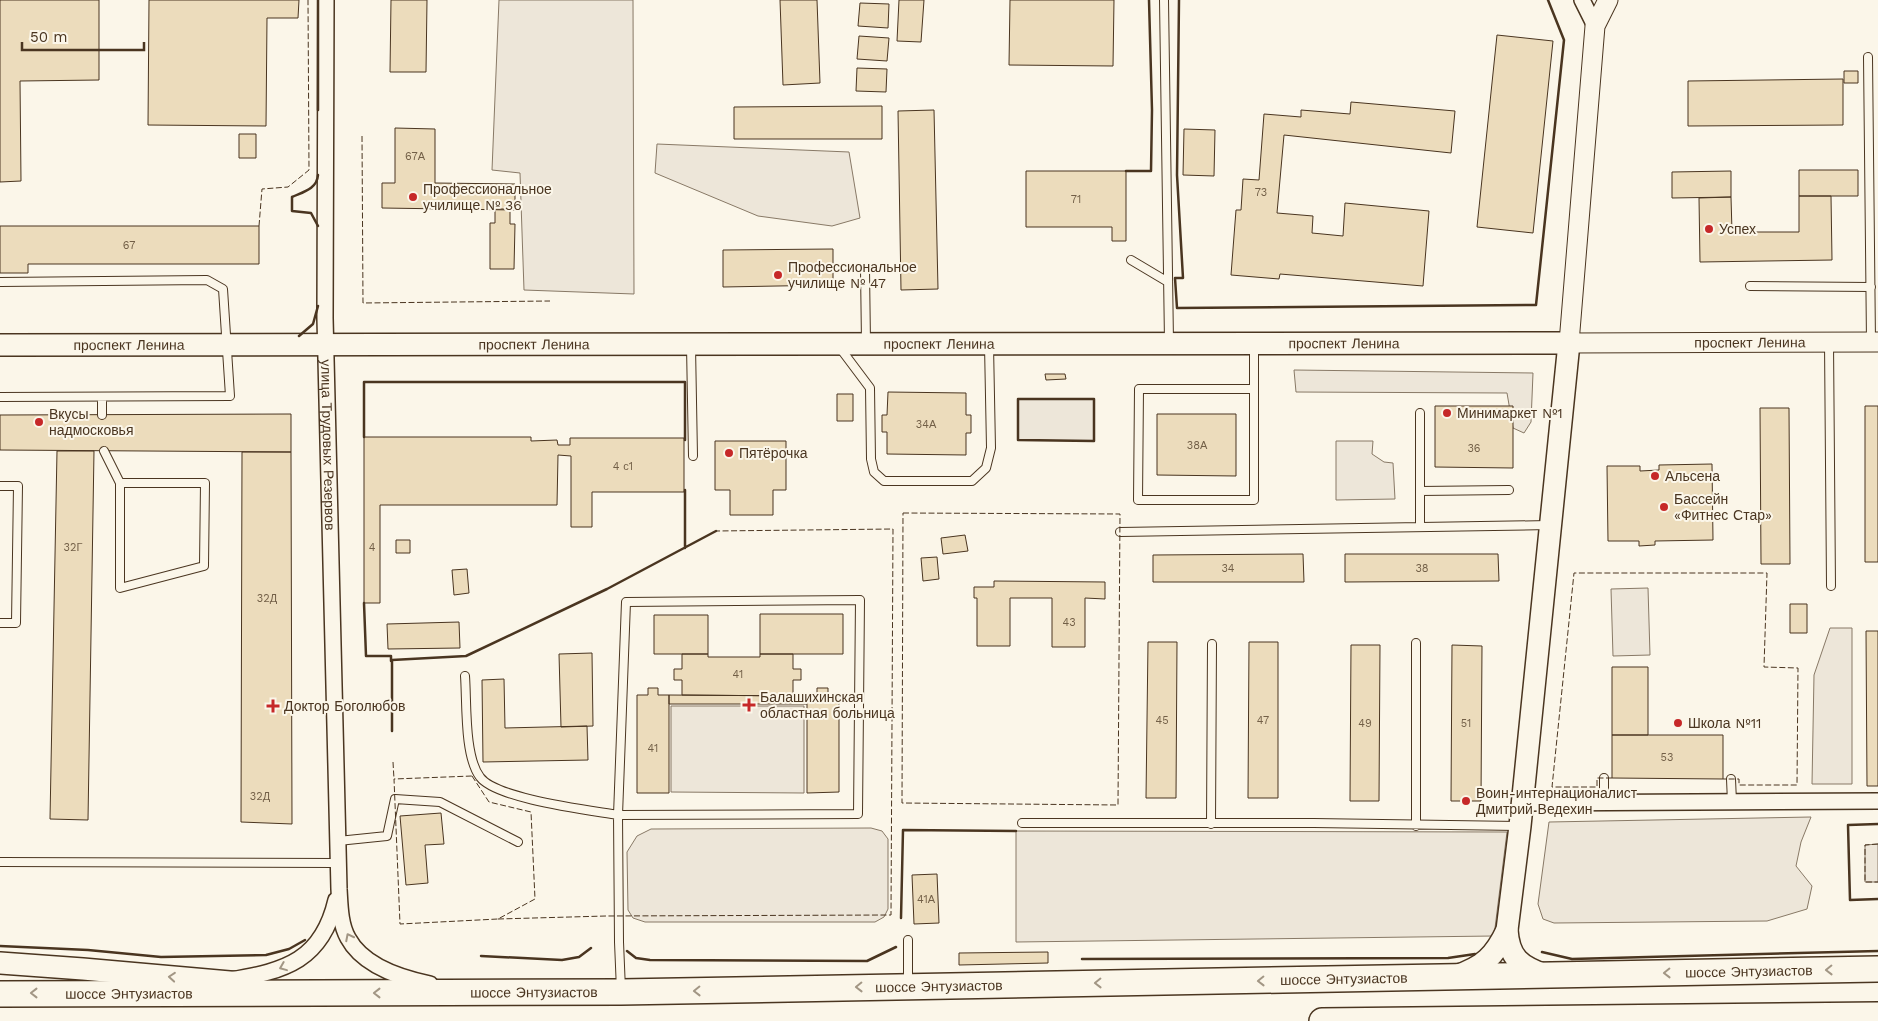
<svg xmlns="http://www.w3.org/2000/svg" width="1878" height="1021" font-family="'Work Sans',sans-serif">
  <rect width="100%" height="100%" fill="#fbf6e9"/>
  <path fill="#ede6d9" stroke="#887966" d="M499 0H633L634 294 524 290 520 173 492 170Z
    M657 144 849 152 860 218 832 226 758 216 655 173Z
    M1294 370 1533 373 1531 422 1524 433 1513 428 1507 393 1296 392Z
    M1018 399H1094V441L1018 440Z
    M1336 441H1373L1372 454 1384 462 1393 463 1395 499 1336 500Z
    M1648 588 1650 655 1613 656 1611 589Z
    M1830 628H1852V784H1812L1814 675Z
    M671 706H804V793L671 792Z
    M1811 817 1801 842 1796 866 1812 886 1807 909 1767 921 1554 923 1543 919 1538 904 1549 822Z
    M871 828 882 831 888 839V909L884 917 875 922H645L633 918 628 910 627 852 637 836 651 829Z
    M1016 831 1507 832 1494 936 1016 942Z
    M1878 844V882H1865V845Z"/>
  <path fill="#ecdcbc" stroke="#4a3520" d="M0 0H99V80L20 81 21 181 0 182Z
    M149 0H299L298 18H267L266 126 148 125Z
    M391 0H427L426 72H390Z
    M780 0H817L820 83 783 85Z
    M899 0H924L921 42 897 41Z
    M1010 0H1114L1113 66 1009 65Z
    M860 3 889 4 888 28 858 26Z
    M1497 35 1553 41 1533 233 1477 227Z
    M859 36 889 38 887 61 857 59Z
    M857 68 887 69 886 92 856 91Z
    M1844 71H1858V83H1844Z
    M1843 79V125L1688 126V81Z
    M1351 102 1455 111 1451 153 1284 135 1277 213 1313 216 1312 233 1343 236 1345 203 1429 211 1423 286 1280 274 1279 279 1231 275 1236 210H1241L1243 179 1259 180 1264 114 1301 117V110L1350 114Z
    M882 106V139H734V107Z
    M934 110 938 289 901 290 898 111Z
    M395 128 435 129V183L515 184V210L382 208V183H395Z
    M1184 129 1215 130 1214 176 1183 175Z
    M239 134H256V158H239Z
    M1799 170H1858V196H1799Z
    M1026 171H1126V241H1112V227H1026Z
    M1731 171V197L1672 198V172Z
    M1799 196H1831L1832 260 1700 262 1699 198 1731 197 1732 232H1799Z
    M495 209H510V224H515L514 269H490V223H495Z
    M0 226H259V264H28V273H0Z
    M833 249V285L723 287V250Z
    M1045 374H1065L1066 379 1046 380Z
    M888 392 966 393V415H971V433H966V455L887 454V432H882V415H887Z
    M837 394H853V421H837Z
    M1435 406H1513V468L1435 467Z
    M1865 406H1878V562H1865Z
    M1760 408H1789L1790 564H1761Z
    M291 414V452L0 450V415Z
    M1157 414H1236V476L1157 475Z
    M364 437H531V441L557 440 558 445H570V438H684V492H592V527H571V456L558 455 557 505H380V603H364Z
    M715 441H786V490H773V515H730V490H715Z
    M57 451H94L88 820 50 819Z
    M242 452H291L292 824 241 822Z
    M1712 464 1713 540 1655 541V545L1639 546V541H1608L1607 466H1640V471L1659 470V465Z
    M965 535 968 551 943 554 941 538Z
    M396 540H410V553H396Z
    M1303 554 1304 582H1153V555Z
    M1345 554H1498L1499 581 1345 582Z
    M937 557 939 579 923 581 921 558Z
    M467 569 469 593 454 595 452 570Z
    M994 581 1105 582V599L1085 598V647H1052V598H1010V646H977V598H974V587H994Z
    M1790 604H1807V633H1790Z
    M760 614H843V654H760Z
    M654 615H708V654H654Z
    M459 622 460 648 388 649 387 624Z
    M1866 631H1878V786H1867Z
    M1148 642H1177L1176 798H1146Z
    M1249 642H1278V798H1248Z
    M1351 645H1380L1379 801H1350Z
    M1452 645 1482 646 1481 801H1451Z
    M592 653 593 726 561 727 559 654Z
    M682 654H708V657H760V654H793V669H801V680H793V696L682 695V680H674V669H682Z
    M1612 667H1648V735H1612Z
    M504 679 505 728 587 726 588 760 483 762 482 680Z
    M648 688H658V695H669V793H637V695H648Z
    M817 688H828V696H839V792L807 793V696H817Z
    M669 695 807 696V704H669Z
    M1612 735H1723V779L1612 778Z
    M441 813 444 844 425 845 428 883 406 885 400 816Z
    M937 874 939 923 914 924 912 875Z
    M1048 952V963L959 965V953Z"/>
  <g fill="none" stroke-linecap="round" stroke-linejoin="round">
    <g stroke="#4a3520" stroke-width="10">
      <path id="service" d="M1164 0 1169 342
        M1868 57 1871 342
        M1131 260 1168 282
        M865 270 866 343
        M0 282 207 280 223 289 230 396 0 397
        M1750 286 1871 287
        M1829 342 1831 586
        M691 346 693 456
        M1254 346V500H1138L1139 389H1254
        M840 348 870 388 871 459 874 472 884 481H972L986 468 991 448 989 345
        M102 397V415
        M104 451 120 483V588L204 566 205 483H120
        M0 486H18L16 623H0
        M1420 491 1509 490
        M1420 527V413
        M1120 532 1549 525
        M860 600 858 814 618 815 626 602Z
        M465 676C467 702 464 756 480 777 496 799 589 810 618 815L619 942 621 990
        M1731 779 1732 802
        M1604 802V778
        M1022 823H1314L1518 826
        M1211 824 1212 644
        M1416 826V643
        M338 841 387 836 395 799 440 802 518 842
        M0 862 338 863
        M908 940V983"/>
    </g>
    <g stroke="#4a3520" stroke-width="18">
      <g id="minor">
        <path id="s1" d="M326 0 325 318 339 889C340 905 340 924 348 938 363 966 401 978 430 984"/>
        <path d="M1582 0 1595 26"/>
        <path d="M1522 803 1878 801"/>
        <path d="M230 980C286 971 322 960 336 900"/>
      </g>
    </g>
    <g stroke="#4a3520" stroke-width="21">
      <g id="tertiary">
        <path id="s2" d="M1608 0 1595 26 1569 343 1878 342"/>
      </g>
    </g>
    <g stroke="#4a3520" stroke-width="24">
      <g id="secondary">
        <path id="s3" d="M0 345 1569 343 1520 826 1507 930C1509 958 1520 966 1545 975"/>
        <path d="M0 963 83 969 241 983"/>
        <path d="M1456 976C1483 967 1495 956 1507 930"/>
      </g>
    </g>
    <g stroke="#4a3520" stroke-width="28">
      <g id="trunk">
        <path id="s4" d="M0 994 621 992 1878 969"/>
        <path d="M1322 1021 1878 1015"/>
      </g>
    </g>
    <use href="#service" stroke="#fbf6e9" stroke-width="8"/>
    <use href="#minor" stroke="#fbf6e9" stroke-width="15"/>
    <use href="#tertiary" stroke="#fbf6e9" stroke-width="19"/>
    <use href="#secondary" stroke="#fbf6e9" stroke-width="21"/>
    <use href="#trunk" stroke="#fbf6e9" stroke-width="25"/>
    <path stroke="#4a3520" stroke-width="1" stroke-dasharray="6 2.5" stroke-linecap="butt" d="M362 136 363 303 550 301
      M259 226 262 189 288 187 309 170 308 0
      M903 513 1120 514 1118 805 902 803Z
      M393 762 394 779
      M472 776 489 802 531 812 535 899 498 919 400 924 394 779Z
      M1612 778H1597V787H1552L1574 573H1767L1764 667 1798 668 1797 785H1739V779H1723
      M1878 844 1865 845V882H1878
      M498 919 606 916 891 915 893 529 716 531"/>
    <path stroke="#4a3520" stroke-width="2.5" d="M318 0V110
      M1179 0 1177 175 1183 278H1175L1177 308 1536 305 1564 40 1548 0
      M1126 171H1151L1152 110 1149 0
      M318 175C317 189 303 192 292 197V211L311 213 318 226
      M299 336 313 324 318 306
      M1018 399H1094V441L1018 440Z
      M364 437V382H685V440
      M685 490V548
      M364 603 366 656H391V661
      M392 731V660L466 656 607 589 716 531
      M1878 824 1848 825 1850 900 1878 899
      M901 918 903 830 1016 831
      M0 946 88 950 161 957 266 955 289 949 305 940
      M627 951 636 958 650 960 867 961 896 947
      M1542 952 1572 959 1878 951
      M481 956 562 960 579 957 591 948
      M1082 959 1448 958 1475 954"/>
  </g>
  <defs><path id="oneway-chevron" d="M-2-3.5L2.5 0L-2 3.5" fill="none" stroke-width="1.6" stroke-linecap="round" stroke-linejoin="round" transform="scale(1.25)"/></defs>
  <g stroke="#a29684">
    <use href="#oneway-chevron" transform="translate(349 937) rotate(-117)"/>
    <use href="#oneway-chevron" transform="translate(283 967) rotate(158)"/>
    <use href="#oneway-chevron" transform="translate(1829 970) rotate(179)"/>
    <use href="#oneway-chevron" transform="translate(1667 973) rotate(179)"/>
    <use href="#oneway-chevron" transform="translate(172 977) rotate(-175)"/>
    <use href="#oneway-chevron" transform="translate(1261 981) rotate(179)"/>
    <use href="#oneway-chevron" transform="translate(1098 983) rotate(179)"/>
    <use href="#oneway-chevron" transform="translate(859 987) rotate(179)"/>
    <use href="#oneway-chevron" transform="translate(697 991) rotate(179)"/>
    <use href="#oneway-chevron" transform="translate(34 993) rotate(180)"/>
    <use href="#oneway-chevron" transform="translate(377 993) rotate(180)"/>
  </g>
  <g fill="#c62828" stroke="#fbf6e9" stroke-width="2">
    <circle cx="413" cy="197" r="5"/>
    <circle cx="1709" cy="229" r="5"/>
    <circle cx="778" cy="275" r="5"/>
    <circle cx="1447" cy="413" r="5"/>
    <circle cx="39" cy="422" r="5"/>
    <circle cx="729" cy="453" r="5"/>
    <circle cx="1655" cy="476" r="5"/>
    <circle cx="1664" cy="507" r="5"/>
    <path d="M746.5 697.5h5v5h5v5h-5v5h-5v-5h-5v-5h5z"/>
    <path d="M270.5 698.5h5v5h5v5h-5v5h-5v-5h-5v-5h5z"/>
    <circle cx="1678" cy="723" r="5"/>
    <circle cx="1466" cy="801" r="5"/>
  </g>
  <g text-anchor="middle" stroke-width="4" stroke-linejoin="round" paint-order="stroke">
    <g font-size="11" fill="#725f47">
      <text x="415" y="160">67А</text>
      <text x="1261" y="196">73</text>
      <text x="1076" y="203">71</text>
      <text x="129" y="249">67</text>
      <text x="926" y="428">34А</text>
      <text x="1197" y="449">38А</text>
      <text x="1474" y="452">36</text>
      <text x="623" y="470">4 с1</text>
      <text x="73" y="551">32Г</text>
      <text x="372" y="551">4</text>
      <text x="1228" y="572">34</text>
      <text x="1422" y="572">38</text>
      <text x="267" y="602">32Д</text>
      <text x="1069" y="626">43</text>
      <text x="738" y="678">41</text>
      <text x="1162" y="724">45</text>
      <text x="1263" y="724">47</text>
      <text x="1365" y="727">49</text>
      <text x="1466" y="727">51</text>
      <text x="653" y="752">41</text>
      <text x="1667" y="761">53</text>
      <text x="260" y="800">32Д</text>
      <text x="926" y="903">41А</text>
    </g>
    <g font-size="14" fill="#4a3520" stroke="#fbf6e9" text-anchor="start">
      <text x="423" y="194">Профессиональное<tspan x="423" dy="16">училище № 36</tspan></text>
      <text x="1719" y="234">Успех</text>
      <text x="788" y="272">Профессиональное<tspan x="788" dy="16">училище № 47</tspan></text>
      <text x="1457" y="418">Минимаркет №1</text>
      <text x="49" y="419">Вкусы<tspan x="49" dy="16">надмосковья</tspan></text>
      <text x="739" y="458">Пятёрочка</text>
      <text x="1665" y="481">Альсена</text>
      <text x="1674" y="504">Бассейн<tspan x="1674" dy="16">«Фитнес Стар»</tspan></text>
      <text x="760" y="702">Балашихинская<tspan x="760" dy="16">областная больница</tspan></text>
      <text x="284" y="711">Доктор Боголюбов</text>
      <text x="1688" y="728">Школа №11</text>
      <text x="1476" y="798">Воин-интернационалист<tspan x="1476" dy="16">Дмитрий Ведехин</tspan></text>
    </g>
    <g font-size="14" fill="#4a3520" stroke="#fbf6e9">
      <text dy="5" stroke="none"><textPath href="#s2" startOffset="528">проспект Ленина</textPath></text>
      <text dy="5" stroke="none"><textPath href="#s3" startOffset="1344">проспект Ленина</textPath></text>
      <text dy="5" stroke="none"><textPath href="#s3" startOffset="939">проспект Ленина</textPath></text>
      <text dy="5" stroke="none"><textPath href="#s3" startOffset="129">проспект Ленина</textPath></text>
      <text dy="5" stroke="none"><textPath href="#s3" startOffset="534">проспект Ленина</textPath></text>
      <text dy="5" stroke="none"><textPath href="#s1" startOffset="445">улица Трудовых Резервов</textPath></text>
      <text dy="5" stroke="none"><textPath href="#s4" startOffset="1749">шоссе Энтузиастов</textPath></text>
      <text dy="5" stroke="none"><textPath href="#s4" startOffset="1344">шоссе Энтузиастов</textPath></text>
      <text dy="5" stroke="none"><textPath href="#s4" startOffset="939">шоссе Энтузиастов</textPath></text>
      <text dy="5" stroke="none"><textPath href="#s4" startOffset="129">шоссе Энтузиастов</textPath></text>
      <text dy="5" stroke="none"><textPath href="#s4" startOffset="534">шоссе Энтузиастов</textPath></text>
    </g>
  </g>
  <path d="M22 42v8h122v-8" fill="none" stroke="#4a3520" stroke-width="2.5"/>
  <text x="30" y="42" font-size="15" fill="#4a3520" stroke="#fbf6e9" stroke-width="4" paint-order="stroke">50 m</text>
</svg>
